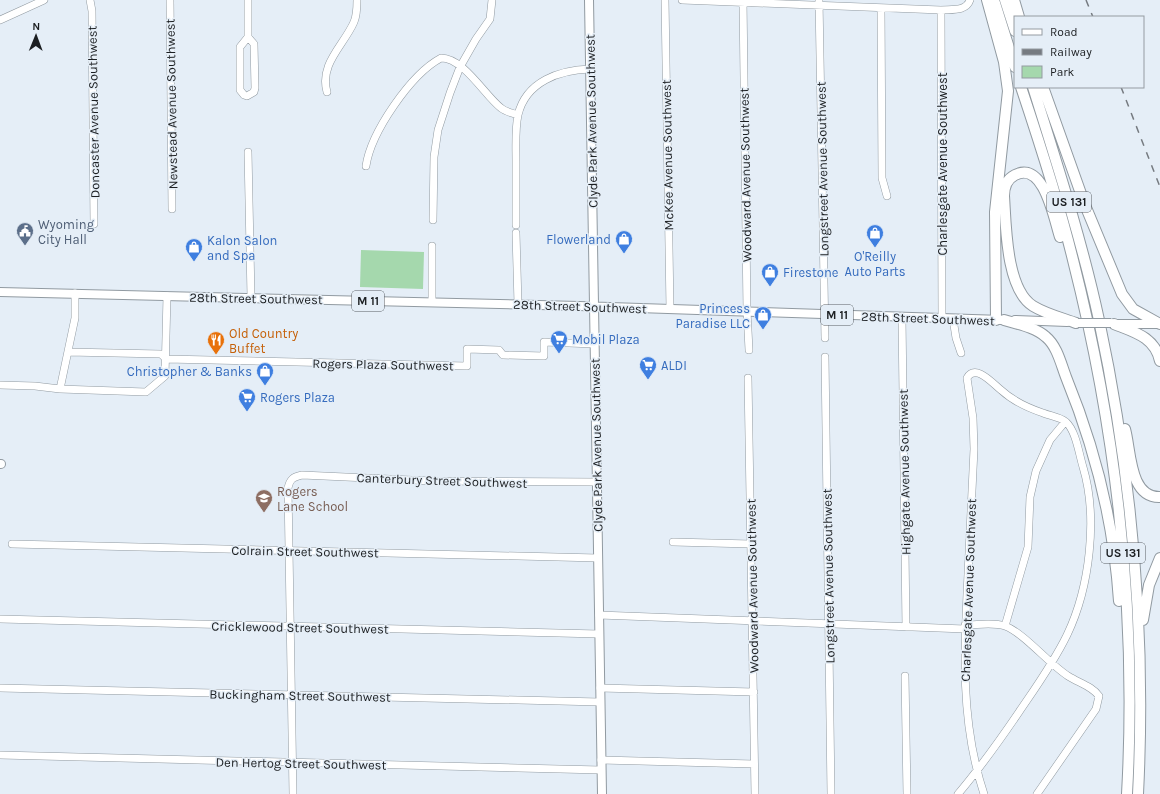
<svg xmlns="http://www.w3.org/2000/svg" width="1160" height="794" font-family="Karla,sans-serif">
  <rect width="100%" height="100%" fill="#e5eef7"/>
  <path fill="#a5d8ad" d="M361 250 424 252 423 289 360 287Z"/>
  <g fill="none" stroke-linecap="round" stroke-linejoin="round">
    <g stroke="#919aa1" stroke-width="8">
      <path id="minor" d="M90 0 92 11 94 224
        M170 0 172 209
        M248 0V37L240 47V90L244 95 247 96 254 92 255 88 254 44 248 37
        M665 0 670 309
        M682 0 941 10C951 9 966 12 970 0
        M743 0 747 311 749 350
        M819 0 825 338
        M881 8 882 178 887 196
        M941 10 942 319
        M0 20 44 0
        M327 92C319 64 344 45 354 22 357 15 357 7 357 0
        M248 152 251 297
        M366 166C371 132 411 74 441 58 464 58 485 96 501 108 506 112 512 113 518 115
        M433 220 434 157 438 130 450 93 460 67 476 39 490 19 492 0
        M516 225C516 204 516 182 516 161 516 146 515 129 518 115 526 81 560 70 590 69
        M516 233 518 304
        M432 302V246
        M902 318 906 627
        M953 319 956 338 961 353
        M68 352 161 354 166 359 467 366V349L499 350 503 355 544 356V342L594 344
        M825 357 831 794
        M748 378 755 794
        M0 385 35 386 60 389 75 318V293
        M60 389 146 392 165 376 167 296
        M673 542 751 544
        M12 544 598 558
        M599 615 965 629
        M0 619 599 634
        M965 625C978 625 993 622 1005 626 1024 633 1049 664 1068 676 1079 683 1092 686 1099 696L1096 709 1037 794
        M1005 626 1028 547 1030 497 1036 471 1050 440 1065 422
        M905 676 907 794
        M0 688 600 702
        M600 688 754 692
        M0 755 601 770
        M601 760 754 764
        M293 794 288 488C290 479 293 477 302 475L433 481 597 482
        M958 794C980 768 1000 740 1019 712 1036 687 1054 662 1067 635 1090 587 1098 517 1083 467 1079 454 1076 431 1066 422 1060 417 1050 416 1043 413 1028 408 1013 401 1001 390 993 384 976 363 967 378L973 418 974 449C972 491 970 533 968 574 964 649 960 722 984 794"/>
    </g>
    <g stroke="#919aa1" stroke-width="10">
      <path id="major" d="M589 0 602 794
        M0 292 579 306 1002 320
        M1015 320 1067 322
        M1116 324H1160
        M0 464H1"/>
    </g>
    <g stroke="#919aa1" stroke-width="12">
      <path id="highway" d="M987 0 1004 62 1008 91 995 212 996 320
        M994 0 1015 67
        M1005 0 1015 31
        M1014 0 1019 17
        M1021 87C1040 144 1059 202 1073 260 1117 434 1137 615 1127 794
        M1033 87C1057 164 1082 241 1099 320 1132 475 1146 635 1138 794
        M1043 87 1085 205 1122 294 1133 309 1160 324
        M1060 237C1054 219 1044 160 1015 175 1007 179 1004 187 1004 196 1006 226 1006 289 1033 306 1046 314 1062 318 1076 323
        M1004 320C1017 324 1035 327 1046 337 1057 346 1061 364 1066 377 1095 448 1114 524 1119 601
        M1114 324C1134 332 1155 337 1160 361
        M1125 429C1131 450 1129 498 1160 497
        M1143 620 1149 585 1160 558"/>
    </g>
    <use href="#minor" stroke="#fff" stroke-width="7"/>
    <use href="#major" stroke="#fff" stroke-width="8"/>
    <use href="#highway" stroke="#fff" stroke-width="10"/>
    <path stroke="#767b81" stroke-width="1.5" stroke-dasharray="7 7" stroke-linecap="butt" d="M1086 0 1093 17
      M1121 87 1160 187"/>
    <g stroke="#919aa1" stroke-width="10" stroke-linecap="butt">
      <path id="major-bridge" d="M1078 323H1111"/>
    </g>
    <use href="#major-bridge" stroke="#fff" stroke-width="8"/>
  </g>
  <defs>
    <g id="civic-pin" transform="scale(0.9)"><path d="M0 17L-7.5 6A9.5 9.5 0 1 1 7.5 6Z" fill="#5c6f8a" stroke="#e5eef7"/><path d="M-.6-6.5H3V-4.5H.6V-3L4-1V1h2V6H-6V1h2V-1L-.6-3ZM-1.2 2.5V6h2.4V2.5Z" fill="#fff"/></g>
    <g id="shop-pin" transform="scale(0.9)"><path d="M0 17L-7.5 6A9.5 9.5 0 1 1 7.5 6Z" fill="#3f7fe0" stroke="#e5eef7"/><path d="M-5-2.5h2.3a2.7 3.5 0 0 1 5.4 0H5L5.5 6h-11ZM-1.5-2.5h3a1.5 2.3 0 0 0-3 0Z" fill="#fff"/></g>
    <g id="supermarket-pin" transform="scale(0.9)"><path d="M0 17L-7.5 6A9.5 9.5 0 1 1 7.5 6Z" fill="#3f7fe0" stroke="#e5eef7"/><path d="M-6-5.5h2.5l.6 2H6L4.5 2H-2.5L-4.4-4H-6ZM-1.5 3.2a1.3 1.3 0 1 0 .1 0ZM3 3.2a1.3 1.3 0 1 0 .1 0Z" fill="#fff"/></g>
    <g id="restaurant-pin" transform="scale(0.9)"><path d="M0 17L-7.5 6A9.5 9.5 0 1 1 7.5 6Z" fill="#e8710a" stroke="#e5eef7"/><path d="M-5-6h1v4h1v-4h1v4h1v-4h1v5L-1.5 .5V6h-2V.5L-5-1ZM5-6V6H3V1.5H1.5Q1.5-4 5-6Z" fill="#fff"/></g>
    <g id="school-pin" transform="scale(0.9)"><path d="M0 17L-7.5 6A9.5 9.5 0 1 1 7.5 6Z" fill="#8d6e63" stroke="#e5eef7"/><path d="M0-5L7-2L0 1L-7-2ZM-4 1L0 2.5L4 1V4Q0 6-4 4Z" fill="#fff"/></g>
  </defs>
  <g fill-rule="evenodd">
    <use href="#civic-pin" x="25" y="231"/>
    <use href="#shop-pin" x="875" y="233"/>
    <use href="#shop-pin" x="624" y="239"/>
    <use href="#shop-pin" x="194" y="247"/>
    <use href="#shop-pin" x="770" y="272"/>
    <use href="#shop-pin" x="763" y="315"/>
    <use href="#supermarket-pin" x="559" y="339"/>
    <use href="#restaurant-pin" x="216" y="340"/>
    <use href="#supermarket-pin" x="648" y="365"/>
    <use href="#shop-pin" x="265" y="371"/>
    <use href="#supermarket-pin" x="247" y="397"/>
    <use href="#school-pin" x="264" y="498"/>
  </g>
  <g text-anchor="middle" stroke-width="3" stroke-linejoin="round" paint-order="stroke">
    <g fill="#e5eef7" stroke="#585d62" stroke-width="1">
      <rect x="1047" y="192" width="44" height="20" rx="3"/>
      <rect x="352" y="291" width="32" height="20" rx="3"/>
      <rect x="821" y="305" width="32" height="20" rx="3"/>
      <rect x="1101" y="543" width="44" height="20" rx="3"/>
    </g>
    <g font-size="12" font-weight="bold" fill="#1c1f22">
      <text x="1069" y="206">US 131</text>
      <text x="368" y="305">M 11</text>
      <text x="837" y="319">M 11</text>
      <text x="1123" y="557">US 131</text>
    </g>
    <g font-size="13" fill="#1c1f22" stroke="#e5eef7">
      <text transform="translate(171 104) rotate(-91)" y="5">Newstead Avenue Southwest</text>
      <text transform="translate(93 112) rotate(-91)" y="5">Doncaster Avenue Southwest</text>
      <text transform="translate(591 121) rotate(-91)" y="5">Clyde Park Avenue Southwest</text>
      <text transform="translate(667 155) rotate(-91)" y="5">McKee Avenue Southwest</text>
      <text transform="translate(942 164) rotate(-90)" y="5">Charlesgate Avenue Southwest</text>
      <text transform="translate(822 169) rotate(-91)" y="5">Longstreet Avenue Southwest</text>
      <text transform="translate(745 175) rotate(-91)" y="5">Woodward Avenue Southwest</text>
      <text transform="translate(256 298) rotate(1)" y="5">28th Street Southwest</text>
      <text transform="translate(580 306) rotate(2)" y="5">28th Street Southwest</text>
      <text transform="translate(928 318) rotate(2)" y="5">28th Street Southwest</text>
      <text transform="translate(383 364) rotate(1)" y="5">Rogers Plaza Southwest</text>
      <text transform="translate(596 445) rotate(-91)" y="5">Clyde Park Avenue Southwest</text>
      <text transform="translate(904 472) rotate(-91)" y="5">Highgate Avenue Southwest</text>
      <text transform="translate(442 480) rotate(2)" y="5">Canterbury Street Southwest</text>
      <text transform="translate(305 551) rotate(1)" y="5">Colrain Street Southwest</text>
      <text transform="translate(828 576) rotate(-91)" y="5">Longstreet Avenue Southwest</text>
      <text transform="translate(752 586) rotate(-91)" y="5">Woodward Avenue Southwest</text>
      <text transform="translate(968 590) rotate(-88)" y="5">Charlesgate Avenue Southwest</text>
      <text transform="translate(300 627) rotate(1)" y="5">Cricklewood Street Southwest</text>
      <text transform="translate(300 695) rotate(1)" y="5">Buckingham Street Southwest</text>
      <text transform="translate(301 763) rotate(1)" y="5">Den Hertog Street Southwest</text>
    </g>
    <g font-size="13" fill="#4e5e75" stroke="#e5eef7" text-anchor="start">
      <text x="38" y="229">Wyoming<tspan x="38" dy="15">City Hall</tspan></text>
    </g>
    <g font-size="13" fill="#366cbe" stroke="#e5eef7" text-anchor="start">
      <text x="611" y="244" text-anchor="end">Flowerland</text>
      <text x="207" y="245">Kalon Salon<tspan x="207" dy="15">and Spa</tspan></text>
      <text x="875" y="261" text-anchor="middle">O'Reilly<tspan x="875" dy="15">Auto Parts</tspan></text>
      <text x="783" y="277">Firestone</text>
      <text x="750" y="313" text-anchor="end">Princess<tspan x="750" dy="15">Paradise LLC</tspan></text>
      <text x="572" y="344">Mobil Plaza</text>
      <text x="661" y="370">ALDI</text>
      <text x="252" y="376" text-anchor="end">Christopher &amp; Banks</text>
      <text x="260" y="402">Rogers Plaza</text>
    </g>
    <g font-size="13" fill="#c56008" stroke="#e5eef7" text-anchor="start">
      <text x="229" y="338">Old Country<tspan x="229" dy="15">Buffet</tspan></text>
    </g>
    <g font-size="13" fill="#785e54" stroke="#e5eef7" text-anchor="start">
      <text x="277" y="496">Rogers<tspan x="277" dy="15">Lane School</tspan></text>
    </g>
  </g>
  <rect x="1014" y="16" width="130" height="72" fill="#e5eef7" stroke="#959ba2"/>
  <rect x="1022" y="29" width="20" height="6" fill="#ffffff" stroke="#959ba2"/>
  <text x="1050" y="36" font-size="12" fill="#1c1f22">Road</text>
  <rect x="1022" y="49" width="20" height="6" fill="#767b81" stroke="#959ba2"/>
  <text x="1050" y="56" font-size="12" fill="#1c1f22">Railway</text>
  <rect x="1022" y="66" width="20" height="12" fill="#a5d8ad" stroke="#959ba2"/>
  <text x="1050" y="76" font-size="12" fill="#1c1f22">Park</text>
  <g transform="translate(36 36) rotate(1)" stroke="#e5eef7" stroke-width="3" paint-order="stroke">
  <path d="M0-3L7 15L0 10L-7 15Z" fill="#1c1f22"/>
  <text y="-6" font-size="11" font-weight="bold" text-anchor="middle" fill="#1c1f22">N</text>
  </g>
</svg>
